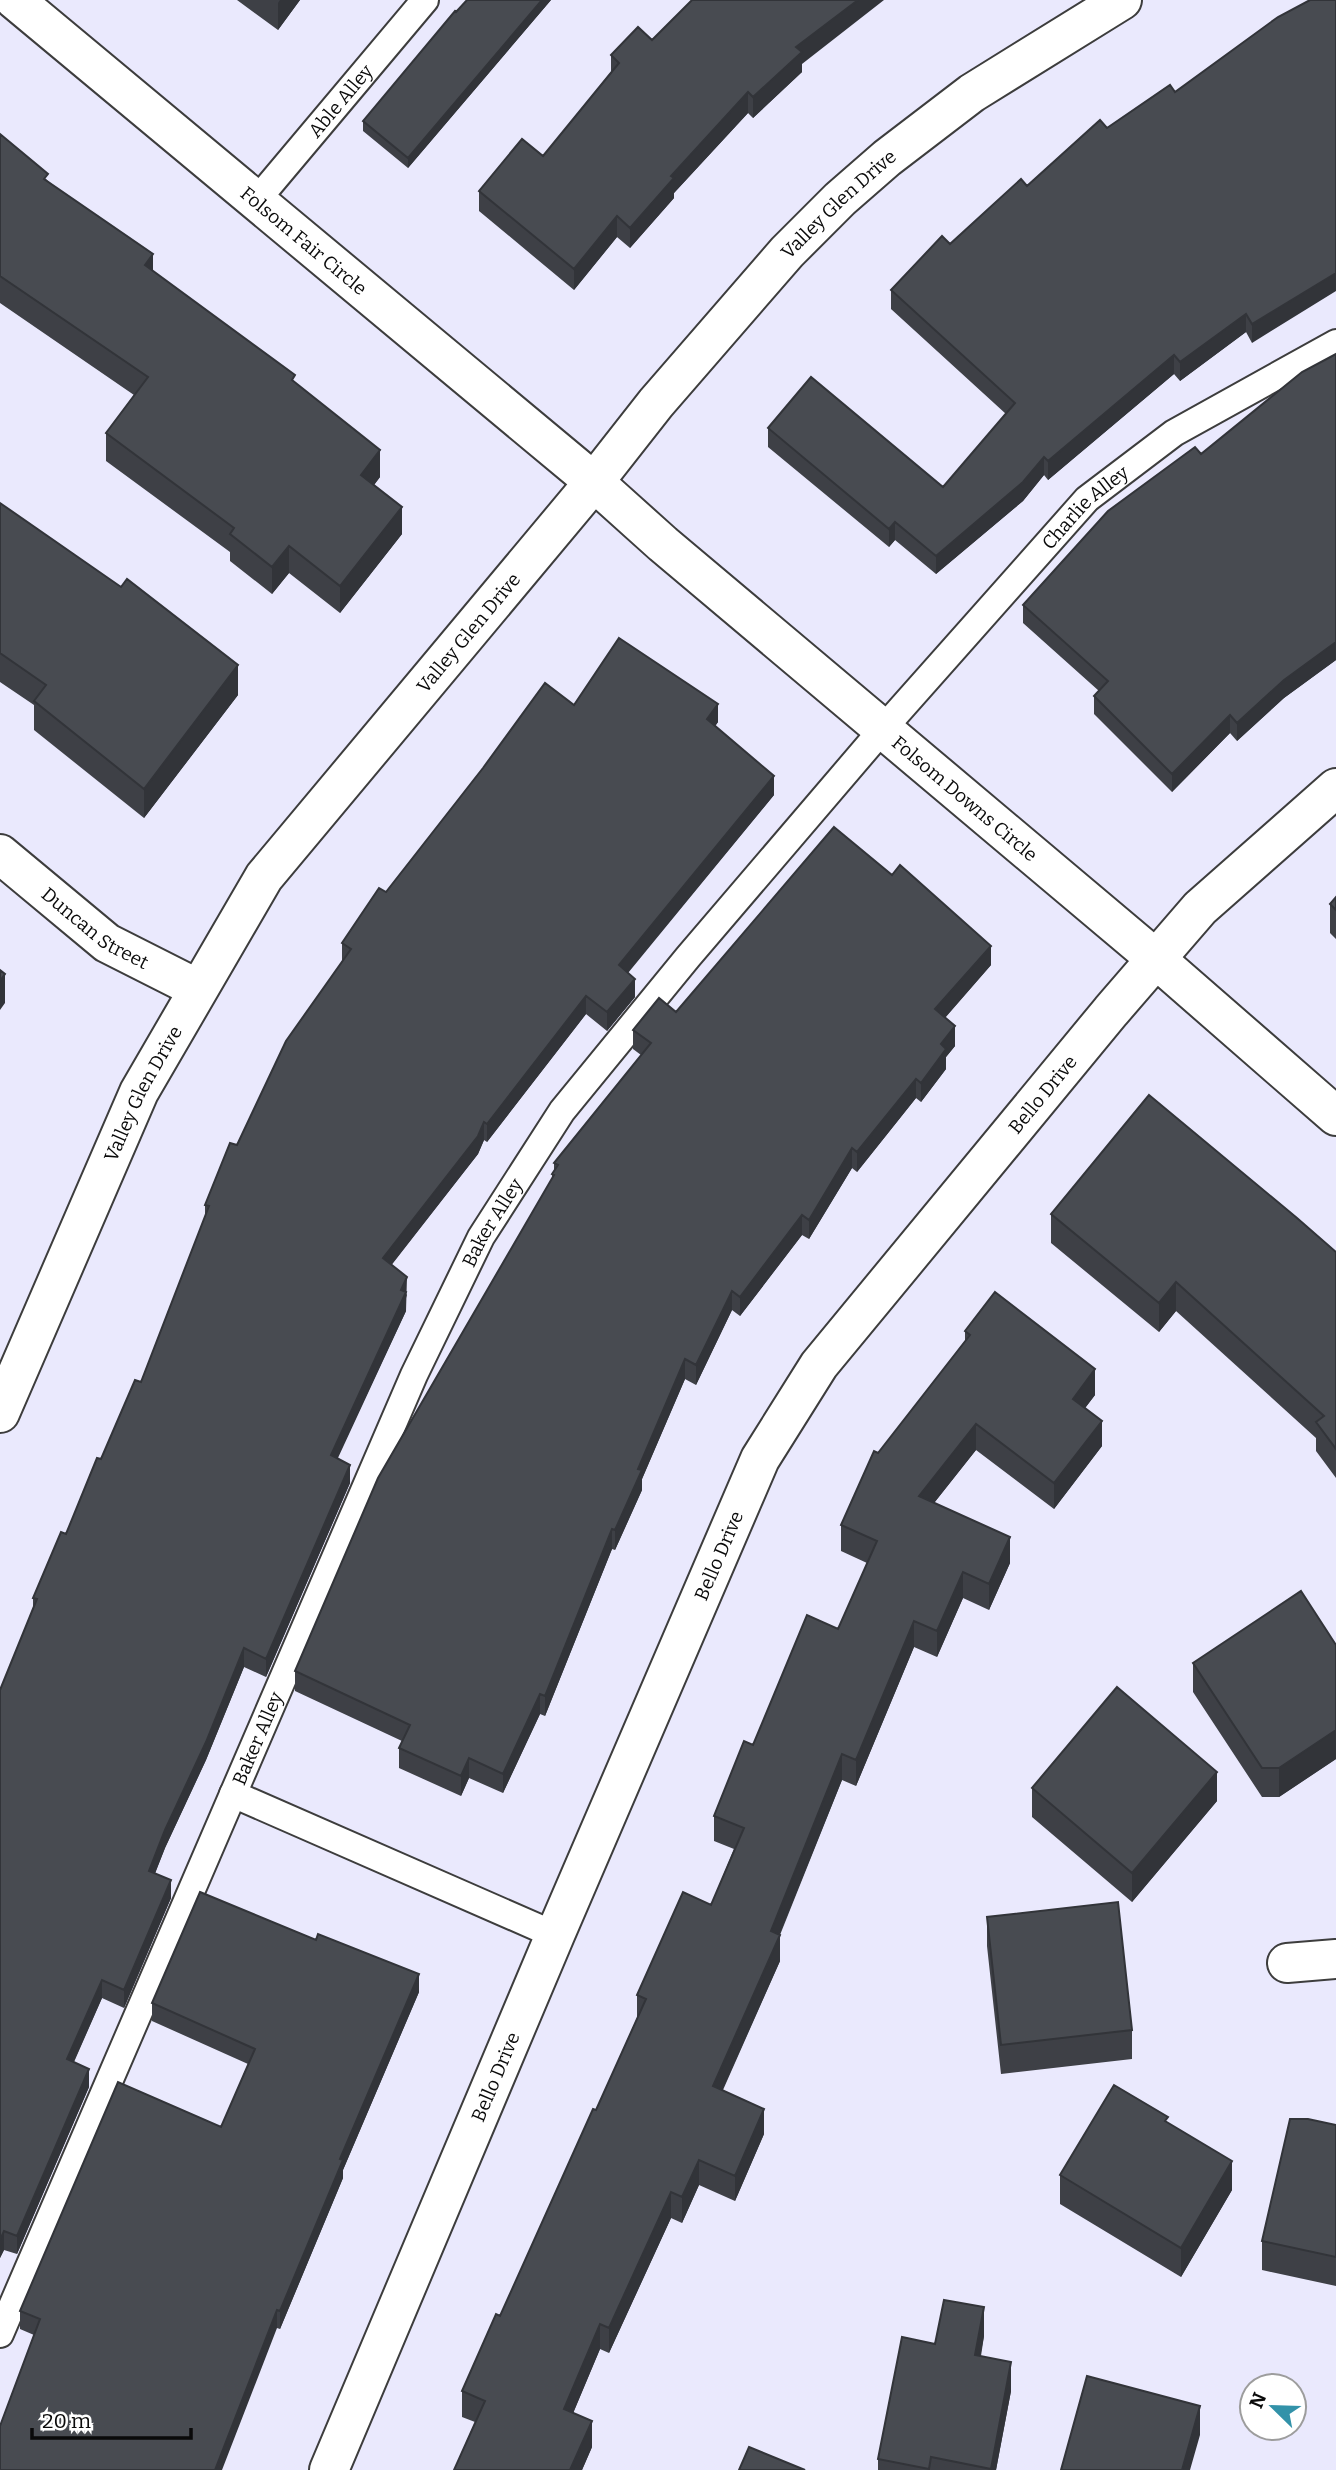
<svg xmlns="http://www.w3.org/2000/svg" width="1336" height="2470" font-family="Bitter,serif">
  <rect width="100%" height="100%" fill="#eae9fd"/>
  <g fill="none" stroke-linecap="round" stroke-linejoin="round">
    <g stroke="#3d3d3d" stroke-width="30">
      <g id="service">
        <path id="s1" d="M256 201 425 0"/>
        <path d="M233 1794 555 1935"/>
        <path id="s2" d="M0 2334 414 1375 481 1237 562 1111 688 957 882 730 1087 499 1174 433 1336 343"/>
      </g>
    </g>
    <g stroke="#3d3d3d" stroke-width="42">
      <g id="minor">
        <path id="s3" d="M15 0 594 482 663 544 1156 959 1336 1116"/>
        <path id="s4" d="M0 854 107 943 198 989"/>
        <path id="s5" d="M0 1413 139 1092 264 877 594 482 656 403 787 252 840 199 887 158 972 93 1122 0"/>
        <path d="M1287 1963 1336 1959"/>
        <path id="s6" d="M329 2470 555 1935 760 1459 819 1365 1111 1011 1200 908 1336 788"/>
      </g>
    </g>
    <use href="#service" stroke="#fff" stroke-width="26"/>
    <use href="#minor" stroke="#fff" stroke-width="38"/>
  </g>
  <path fill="#3e4046" d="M237 0H300L278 30Z
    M467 0H551L408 168 363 131V121Z
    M1278 17 1252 343 1246 332 1180 381 1174 374 1048 480 1044 475 1023 501 936 574 895 540 889 547 768 447V428L943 487 1006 414 891 309V290L1027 186 1107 128 1175 92Z
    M652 40 802 64V72L753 118 748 113 674 193V198L630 248 617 237 574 290 479 211V191L543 156 611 72V55Z
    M0 134 48 181 153 271 295 382 380 477 374 485 402 534 340 613 289 573 272 594 230 561V552L106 461V433L134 395 0 303Z
    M1336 354V660L1284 698 1237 741 1230 733 1172 792 1094 714V696L1099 691 1023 623V605L1201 454Z
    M0 503 238 695 144 818 34 730V705L0 682Z
    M574 705 718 722 715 726 774 795 627 973 635 997 607 1031 586 1014 487 1142 484 1140 478 1154 391 1265 407 1295 406 1298V1311L337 1458 350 1483 266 1677 244 1667 206 1760 165 1848 155 1873 171 1898 124 2008 102 1998 74 2062 89 2087 17 2254 4 2250 0 2258V1690L33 1609V1598L66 1534 101 1459 141 1382 205 1216V1205L237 1145 342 961V943L386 892Z
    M1336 897V939L1330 933V904Z
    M991 965 945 1018 955 1046 946 1057V1069L921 1102 916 1098 857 1172 852 1168 809 1239 802 1235 740 1316 732 1310 696 1385 685 1379 642 1479V1490L615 1550 612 1549 545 1716 540 1714 503 1793 469 1778 461 1796 399 1768V1748L402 1741 295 1691V1671L552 1178V1174L554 1171V1163L641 1055 633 1049V1030L676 1012Z
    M1051 1214 1336 1252V1478L1316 1451V1438L1176 1311 1159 1332 1051 1243Z
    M965 1331 1095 1395 1085 1408 1102 1446 1054 1509 976 1450 934 1503 1010 1563 989 1610 963 1598 937 1657 914 1647 856 1786 842 1780 780 1935V1961L723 2090 764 2134 735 2201 699 2185 682 2223 671 2218 609 2353 600 2349 573 2413 592 2447 582 2470H454L475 2422 462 2417V2391L500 2316 596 2110 637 2018V1995L711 1905 734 1849 714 1841V1816L753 1745 838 1629 867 1563 841 1551V1525L878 1453 965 1341Z
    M1336 1645V1759L1279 1797H1262L1193 1692V1663Z
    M1032 1788 1217 1801 1132 1902 1032 1817Z
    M987 1917 1132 2030V2059L1001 2074 987 1946Z
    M419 1992 343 2170V2178L280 2329 277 2328 34 2335 20 2329V2311L221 2127 248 2064 152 2021V2003Z
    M1336 2125V2286L1262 2270V2241Z
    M1060 2175 1232 2190 1181 2277 1060 2204Z
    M984 2336 981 2356 1011 2391 996 2470H878V2459L935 2344Z"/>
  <path fill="#323439" d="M280 0H300L278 30V3Z
    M542 0H551L408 168V158Z
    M858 0H884L802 64V72L753 118V97L796 47Z
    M748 92V113L674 193V198L630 248V228L671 176Z
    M617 216V237L574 290V269Z
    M153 254V281L145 265Z
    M1336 273V291L1252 343V324Z
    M1246 314V332L1180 381V362Z
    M1174 355V374L1048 480V461Z
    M380 450V477L361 502V475Z
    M1044 457V475L1023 501 936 574V556Z
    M402 507V534L340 613V586Z
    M895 522V540L889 547V529Z
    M289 546V573L272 594V567Z
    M1336 642V660L1284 698 1237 741V723L1284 680Z
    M238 665V695L144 818V789Z
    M718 704V722L707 738V719Z
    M1230 715V733L1172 792V774Z
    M774 776V795L619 984V965Z
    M991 946V965L935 1029V1009Z
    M5 974V1003L0 1010V981Z
    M635 979V997L607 1031V1012Z
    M586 996V1014L487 1142V1124Z
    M955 1026V1046L946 1057V1069L921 1102V1083L941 1044Z
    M916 1079V1098L857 1172V1152Z
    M484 1122V1140L478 1154 383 1276V1258Z
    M852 1148V1168L809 1239V1220Z
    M802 1215V1235L740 1316V1297Z
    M407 1277 406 1311 331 1473V1455Z
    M1176 1282V1311L1159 1332V1303Z
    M732 1291V1310L696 1385V1365Z
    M685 1359V1379L642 1479V1490L615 1550V1530L638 1469Z
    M1095 1369V1395L1073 1424V1399Z
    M1102 1421V1446L1054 1509V1483Z
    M976 1424V1450L919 1522V1496Z
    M350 1465V1483L266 1677V1659Z
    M612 1529V1549L545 1716V1696Z
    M1010 1537V1563L989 1610V1584Z
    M963 1572V1598L937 1657V1631Z
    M914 1621V1647L856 1786V1760Z
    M244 1648V1667L206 1760 165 1848 149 1889V1871L165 1830Z
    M540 1694V1714L503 1793V1774Z
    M1336 1730V1759L1279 1797V1768Z
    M842 1754V1780L776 1943 780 1935V1961L713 2111V2086L771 1931Z
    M469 1758V1778L461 1796V1776Z
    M1217 1772V1801L1132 1902V1873Z
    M171 1880V1898L124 2008V1990Z
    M419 1974V1992L343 2170V2178L280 2329V2311L340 2159Z
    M102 1980V1998L67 2077V2059Z
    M89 2069V2087L17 2254V2236Z
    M764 2109V2134L735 2201V2176Z
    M699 2160V2185L682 2223V2197Z
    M1232 2161V2190L1181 2277V2248Z
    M671 2192V2218L609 2353V2328Z
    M4 2231V2250L0 2258V2240Z
    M984 2307V2336L975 2384V2355Z
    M277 2310V2328L222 2470H215Z
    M600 2324V2349L564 2435V2409Z
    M1011 2362V2391L996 2470H991Z
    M1200 2406V2435L1190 2470H1182Z
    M592 2421V2447L582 2470H570Z"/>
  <path fill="#484b51" stroke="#323439" stroke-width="2" d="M467 0H542L408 158 363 121 455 11 456 12Z
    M692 0H858L796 47 802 52 753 97 748 92 671 176 674 178 630 228 617 216 574 269 479 191 522 139 543 156 619 63 611 55 638 27 652 40Z
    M1310 0H1336V273L1252 324 1246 314 1180 362 1174 355 1048 461 1044 457 1023 482 936 556 895 522 889 529 768 428 811 377 943 487 1015 403 891 290 942 236 950 244 1021 179 1027 186 1100 120 1107 128 1170 85 1175 92 1278 17Z
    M0 134 48 174 44 179 153 254 145 265 295 375 292 380 380 450 361 475 402 507 340 586 289 546 272 567 230 534 234 528 106 433 148 377 0 276Z
    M1336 354V642L1284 680 1237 723 1230 715 1172 774 1094 696 1108 681 1023 605 1108 511 1195 447 1201 454 1302 372Z
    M0 503 121 587 127 579 238 665 144 789 34 701 46 685 0 653Z
    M619 638 718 704 707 719 774 776 619 965 635 979 607 1012 586 996 487 1124 484 1122 478 1136 383 1258 407 1277 401 1290 406 1292 331 1455 350 1465 266 1659 244 1648 206 1742 165 1830 149 1871 171 1880 124 1990 102 1980 67 2059 89 2069 17 2236 4 2231 0 2240V1690L37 1599 33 1598 61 1532 66 1534 97 1458 101 1459 135 1380 141 1382 209 1206 205 1205 230 1143 237 1145 286 1041 351 949 342 943 379 888 386 892 483 768 545 683 574 705Z
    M834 827 892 875 900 865 991 946 935 1009 955 1026 941 1044 946 1049 921 1083 916 1079 857 1152 852 1148 809 1220 802 1215 740 1297 732 1291 696 1365 685 1359 638 1469 642 1470 615 1530 612 1529 545 1696 540 1694 503 1774 469 1758 461 1776 399 1748 410 1725 295 1671 378 1478 554 1175 552 1174 558 1165 554 1163 651 1043 633 1030 659 998 676 1012Z
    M1336 897V910L1330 904Z
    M0 970 5 974 0 981Z
    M1149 1095 1297 1218 1336 1252V1449L1316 1422 1324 1416 1176 1282 1159 1303 1051 1214Z
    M995 1292 1095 1369 1073 1399 1102 1421 1054 1483 976 1424 919 1496 1010 1537 989 1584 963 1572 937 1631 914 1621 856 1760 842 1754 771 1931 780 1935 713 2086 764 2109 735 2176 699 2160 682 2197 671 2192 609 2328 600 2324 564 2409 592 2421 570 2470H454L485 2401 462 2391 496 2314 500 2316 593 2109 596 2110 646 1999 637 1995 683 1892 711 1905 744 1828 714 1816 744 1741 753 1745 807 1615 838 1629 877 1541 841 1525 874 1451 878 1453 970 1335 965 1331Z
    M1301 1591 1336 1645V1730L1279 1768H1262L1193 1663Z
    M1117 1687 1217 1772 1132 1873 1032 1788Z
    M200 1892 316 1940 318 1934 419 1974 340 2159 343 2160 280 2311 277 2310 215 2470H0V2426L40 2319 20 2311 118 2082 221 2127 255 2049 152 2003Z
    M1118 1902 1132 2030 1001 2045 987 1917Z
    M1114 2085 1168 2117 1165 2121 1232 2161 1181 2248 1060 2175Z
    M1290 2119H1308L1336 2125V2257L1262 2241Z
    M944 2300 984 2307 975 2355 1011 2362 991 2469 931 2457 929 2469 878 2459 902 2337 935 2344Z
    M1087 2376 1200 2406 1182 2470H1061Z
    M749 2447 805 2470H739Z"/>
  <g text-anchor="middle" stroke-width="7" stroke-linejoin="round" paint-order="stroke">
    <g font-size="19" fill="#0a0a0a" stroke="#fff">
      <text dy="7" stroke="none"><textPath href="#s1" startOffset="131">Able Alley</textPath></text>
      <text dy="7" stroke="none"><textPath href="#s5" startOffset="1484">Valley Glen Drive</textPath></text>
      <text dy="7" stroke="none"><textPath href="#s3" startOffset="376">Folsom Fair Circle</textPath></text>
      <text dy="7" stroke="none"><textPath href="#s2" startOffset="2147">Charlie Alley</textPath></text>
      <text dy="7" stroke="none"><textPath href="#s5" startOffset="917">Valley Glen Drive</textPath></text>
      <text dy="7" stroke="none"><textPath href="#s3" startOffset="1241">Folsom Downs Circle</textPath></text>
      <text dy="7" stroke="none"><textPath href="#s4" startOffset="121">Duncan Street</textPath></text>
      <text dy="7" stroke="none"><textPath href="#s5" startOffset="350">Valley Glen Drive</textPath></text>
      <text dy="7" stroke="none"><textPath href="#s6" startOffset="1561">Bello Drive</textPath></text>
      <text dy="7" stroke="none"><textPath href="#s2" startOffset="1216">Baker Alley</textPath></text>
      <text dy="7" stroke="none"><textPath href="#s6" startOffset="994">Bello Drive</textPath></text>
      <text dy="7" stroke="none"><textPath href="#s2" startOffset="649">Baker Alley</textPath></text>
      <text dy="7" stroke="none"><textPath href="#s6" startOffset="427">Bello Drive</textPath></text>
    </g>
  </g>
  <g transform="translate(1273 2407) rotate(293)"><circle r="33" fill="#ffffff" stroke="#9d9d9d" stroke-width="2"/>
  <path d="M0-5L12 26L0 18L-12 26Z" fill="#3292a9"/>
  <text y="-10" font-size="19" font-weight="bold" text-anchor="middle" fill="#0a0a0a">N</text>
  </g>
  <path d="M32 2428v10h159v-10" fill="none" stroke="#0a0a0a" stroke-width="3.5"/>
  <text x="42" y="2428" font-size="21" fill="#0a0a0a" stroke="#ffffff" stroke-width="5" paint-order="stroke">20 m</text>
</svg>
